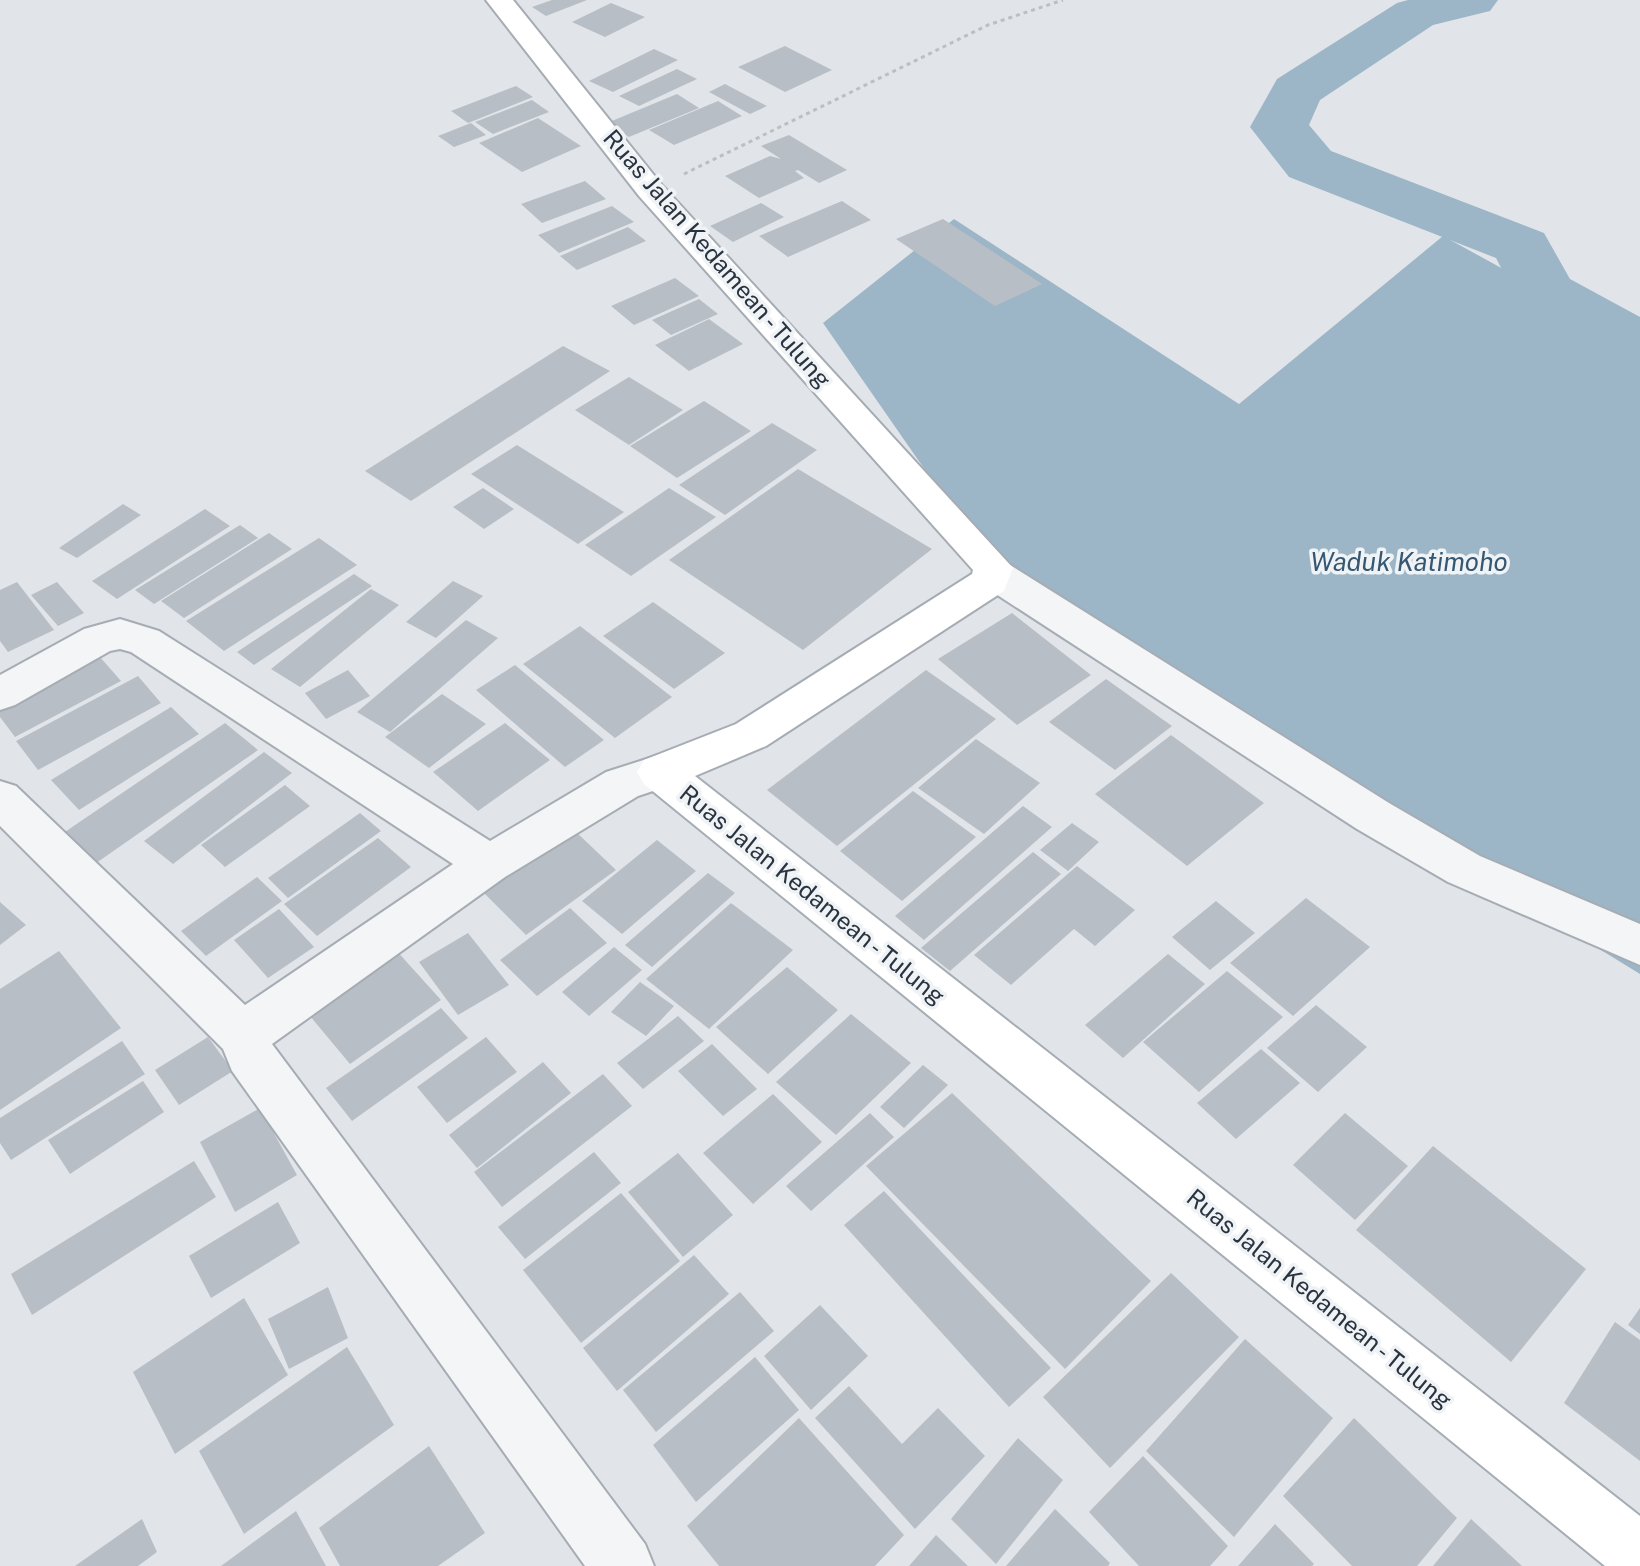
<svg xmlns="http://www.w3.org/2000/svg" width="1640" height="1566" font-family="'Public Sans',sans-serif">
  <rect width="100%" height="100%" fill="#e1e5e9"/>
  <path fill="#9db6c7" d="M954 219 1239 404 1443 236 1640 344V974L1160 679 989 562 823 323Z"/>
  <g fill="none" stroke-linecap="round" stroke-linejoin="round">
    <path fill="#9db6c7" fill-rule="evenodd" d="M1408 0H1498L1490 11 1433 25 1320 100 1309 125 1331 151 1544 233 1570 279 1640 317V364L1616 358 1520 305 1496 258 1289 177 1250 127 1277 79 1397 3Z"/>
  </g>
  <path fill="#b8bec5" d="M552 0H587L546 16 532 7Z
    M611 3 645 17 605 37 572 22Z
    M785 46 832 70 785 92 738 67Z
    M654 49 678 60 613 92 589 81Z
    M677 69 697 79 639 106 619 96Z
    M725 84 767 106 750 114 709 92Z
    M516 86 533 97 468 123 451 111Z
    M677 94 699 108 629 137 607 123Z
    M532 100 549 112 493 134 475 122Z
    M718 101 742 116 674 145 649 130Z
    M538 118 581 146 522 172 479 143Z
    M471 123 486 135 454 147 438 136Z
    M789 135 847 170 819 183 798 170 795 171 804 178 759 198 725 176 770 156 781 159 761 146Z
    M585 181 606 199 542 223 521 204Z
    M842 201 871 220 788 257 759 236Z
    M761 203 784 217 733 242 710 226Z
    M612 206 634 222 559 253 538 235Z
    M943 219 1042 284 995 306 896 239Z
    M628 227 646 241 577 270 560 256Z
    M675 278 699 296 634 325 611 306Z
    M699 299 718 314 671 335 652 320Z
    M709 319 743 344 689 371 655 345Z
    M563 346 610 371 411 501 365 471Z
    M629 377 683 410 629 445 575 410Z
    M704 401 751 431 677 478 630 446Z
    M772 423 817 450 725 515 679 485Z
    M517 445 624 512 578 544 471 474Z
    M798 469 932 549 803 650 669 560Z
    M483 488 514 509 484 529 453 507Z
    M669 488 716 517 631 576 585 545Z
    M123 504 141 515 77 558 59 548Z
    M205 509 230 526 117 599 92 581Z
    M240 525 258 538 154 604 135 590Z
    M269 533 292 549 184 618 161 601Z
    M319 538 357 565 224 651 186 621Z
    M354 574 372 586 254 665 237 652Z
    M453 581 483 596 436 638 406 622Z
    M17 582 54 630 8 652 0 641V590Z
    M57 582 84 613 58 626 31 595Z
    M371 589 399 605 300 687 271 669Z
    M653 602 725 653 674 689 603 636Z
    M1012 613 1091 675 1017 725 938 659Z
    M466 620 498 638 390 732 357 712Z
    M580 626 672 697 615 738 523 664Z
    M100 657 121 681 15 737 0 717V709Z
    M515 665 604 740 565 767 476 690Z
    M348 670 370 696 326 719 305 693Z
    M926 670 996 719 837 846 767 790Z
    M138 676 161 703 38 770 16 741Z
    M1106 679 1172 726 1115 770 1049 722Z
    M442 694 486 724 429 768 385 737Z
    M171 707 199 734 79 810 51 780Z
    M225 723 258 750 92 866 59 836Z
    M505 723 550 760 478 811 433 772Z
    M1171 735 1264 803 1187 866 1095 794Z
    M976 739 1040 783 984 834 918 788Z
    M264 752 292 773 173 864 144 841Z
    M285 785 310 806 225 867 201 845Z
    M913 791 976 837 902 901 840 851Z
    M1023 806 1052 827 924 940 895 916Z
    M360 813 381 831 288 898 268 878Z
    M1072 823 1099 842 1068 871 1040 850Z
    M573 829 616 870 526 935 482 891Z
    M378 838 411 867 317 936 284 904Z
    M657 840 696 871 622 934 582 901Z
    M1033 852 1061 874 950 971 921 948Z
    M1077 866 1135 910 1095 946 1074 929 1011 985 974 955Z
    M708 873 735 893 652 967 625 945Z
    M257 877 282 901 206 956 181 931Z
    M1306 898 1370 947 1293 1016 1230 963Z
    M1216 901 1255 933 1210 970 1172 937Z
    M0 902 26 925 0 945Z
    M731 903 793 950 709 1029 646 979Z
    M570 908 607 943 537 996 500 960Z
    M279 909 314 947 268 978 234 940Z
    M468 933 509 985 458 1015 419 962Z
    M614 947 642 970 589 1016 562 992Z
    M395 949 441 1000 350 1064 305 1010Z
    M59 951 121 1028 0 1110V989Z
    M1168 954 1205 984 1123 1058 1085 1025Z
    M787 967 838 1010 768 1074 716 1027Z
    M1227 971 1283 1017 1199 1092 1143 1042Z
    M640 982 674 1006 646 1036 611 1012Z
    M1316 1005 1367 1047 1318 1092 1267 1048Z
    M441 1008 468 1038 352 1121 326 1088Z
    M851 1014 911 1063 836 1135 776 1082Z
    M678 1016 704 1041 643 1089 617 1063Z
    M208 1037 233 1071 179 1105 155 1070Z
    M486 1037 517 1072 447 1123 417 1087Z
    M122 1041 145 1074 11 1160 0 1143V1118Z
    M712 1044 757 1089 723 1116 678 1071Z
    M1261 1049 1300 1083 1236 1139 1197 1103Z
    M543 1062 571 1093 477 1168 449 1135Z
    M923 1065 948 1085 904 1128 880 1107Z
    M603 1074 632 1106 502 1207 474 1172Z
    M143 1081 164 1112 70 1174 48 1140Z
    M952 1093 1151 1281 1065 1369 866 1166Z
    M773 1094 822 1142 753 1204 703 1153Z
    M260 1108 297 1175 235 1212 200 1142Z
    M870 1113 894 1137 811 1211 786 1186Z
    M1345 1113 1408 1166 1355 1220 1293 1165Z
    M1433 1146 1586 1269 1511 1362 1356 1230Z
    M594 1152 621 1183 525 1259 498 1227Z
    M678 1153 733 1215 683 1257 628 1192Z
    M194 1161 216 1197 32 1315 11 1274Z
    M884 1191 1051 1368 1009 1407 844 1225Z
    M621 1193 680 1261 581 1343 523 1270Z
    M278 1202 300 1243 211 1298 189 1256Z
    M694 1255 729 1294 617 1391 583 1348Z
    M1171 1273 1239 1337 1110 1468 1043 1397Z
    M328 1287 348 1338 289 1369 268 1319Z
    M740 1292 774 1331 656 1432 623 1390Z
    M244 1298 288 1375 175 1454 133 1372Z
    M820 1305 868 1356 811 1410 764 1356Z
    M1640 1308V1334L1628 1325Z
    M1615 1322 1640 1340V1461L1564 1403Z
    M1245 1339 1333 1418 1234 1537 1146 1451Z
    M347 1347 394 1425 244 1534 199 1451Z
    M755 1357 799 1410 696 1502 653 1445Z
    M849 1386 902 1444 938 1408 985 1456 915 1529 815 1418Z
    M799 1418 904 1535 875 1566H719L687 1526Z
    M1354 1418 1457 1518 1417 1566H1352L1283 1496Z
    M1018 1438 1063 1480 996 1564 951 1519Z
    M429 1446 485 1533 438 1566H340L319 1528Z
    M1143 1456 1228 1546 1210 1566H1139L1089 1512Z
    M1055 1509 1110 1563 1108 1566H1006Z
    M296 1511 326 1566H221Z
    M142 1519 157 1552 138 1566H75Z
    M1471 1519 1522 1566H1433Z
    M1275 1524 1314 1564 1312 1566H1238Z
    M936 1535 968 1566H909Z"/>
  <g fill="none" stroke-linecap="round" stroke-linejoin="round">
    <g stroke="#a6acb3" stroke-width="4">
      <path id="minor" d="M993 559 1007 563 1389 803 1480 856 1640 924V965L1448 882 1357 829 979 583 973 573 979 563Z
        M120 619 159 631 490 841 606 772 659 755 674 760 681 772 674 784 638 796 505 877 272 1044 645 1544 654 1566H585L232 1071 223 1049 0 826V781L16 786 245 1005 453 864 131 652 120 649 110 651 15 705 0 710V675L84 629Z"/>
    </g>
    <g stroke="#a6acb3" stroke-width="4">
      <path id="secondary" d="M486 0H513L661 184 1013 568 1004 591 766 746 695 776 1640 1516V1566H1605L644 784 637 772 644 760 736 724 972 574 973 570 639 196Z"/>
    </g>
    <path stroke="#bbbfc4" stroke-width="3" stroke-dasharray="4 4" stroke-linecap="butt" d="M684 174 988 25 1063 0"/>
    <use href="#minor" fill="#f3f5f7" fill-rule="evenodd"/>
    <use href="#secondary" fill="#fff" fill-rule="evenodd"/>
  </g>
  <g text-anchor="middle" stroke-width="7" stroke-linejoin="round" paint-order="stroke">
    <g font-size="24" fill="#2a3440" stroke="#f0f3f6">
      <text transform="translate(717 259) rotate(49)" y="8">Ruas Jalan Kedamean - Tulung</text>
      <text transform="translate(812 895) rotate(39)" y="8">Ruas Jalan Kedamean - Tulung</text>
      <text transform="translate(1319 1299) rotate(39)" y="8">Ruas Jalan Kedamean - Tulung</text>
    </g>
    <g font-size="26" font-style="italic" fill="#355772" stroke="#f0f3f6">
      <text x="1409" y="571">Waduk Katimoho</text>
    </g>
  </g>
</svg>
